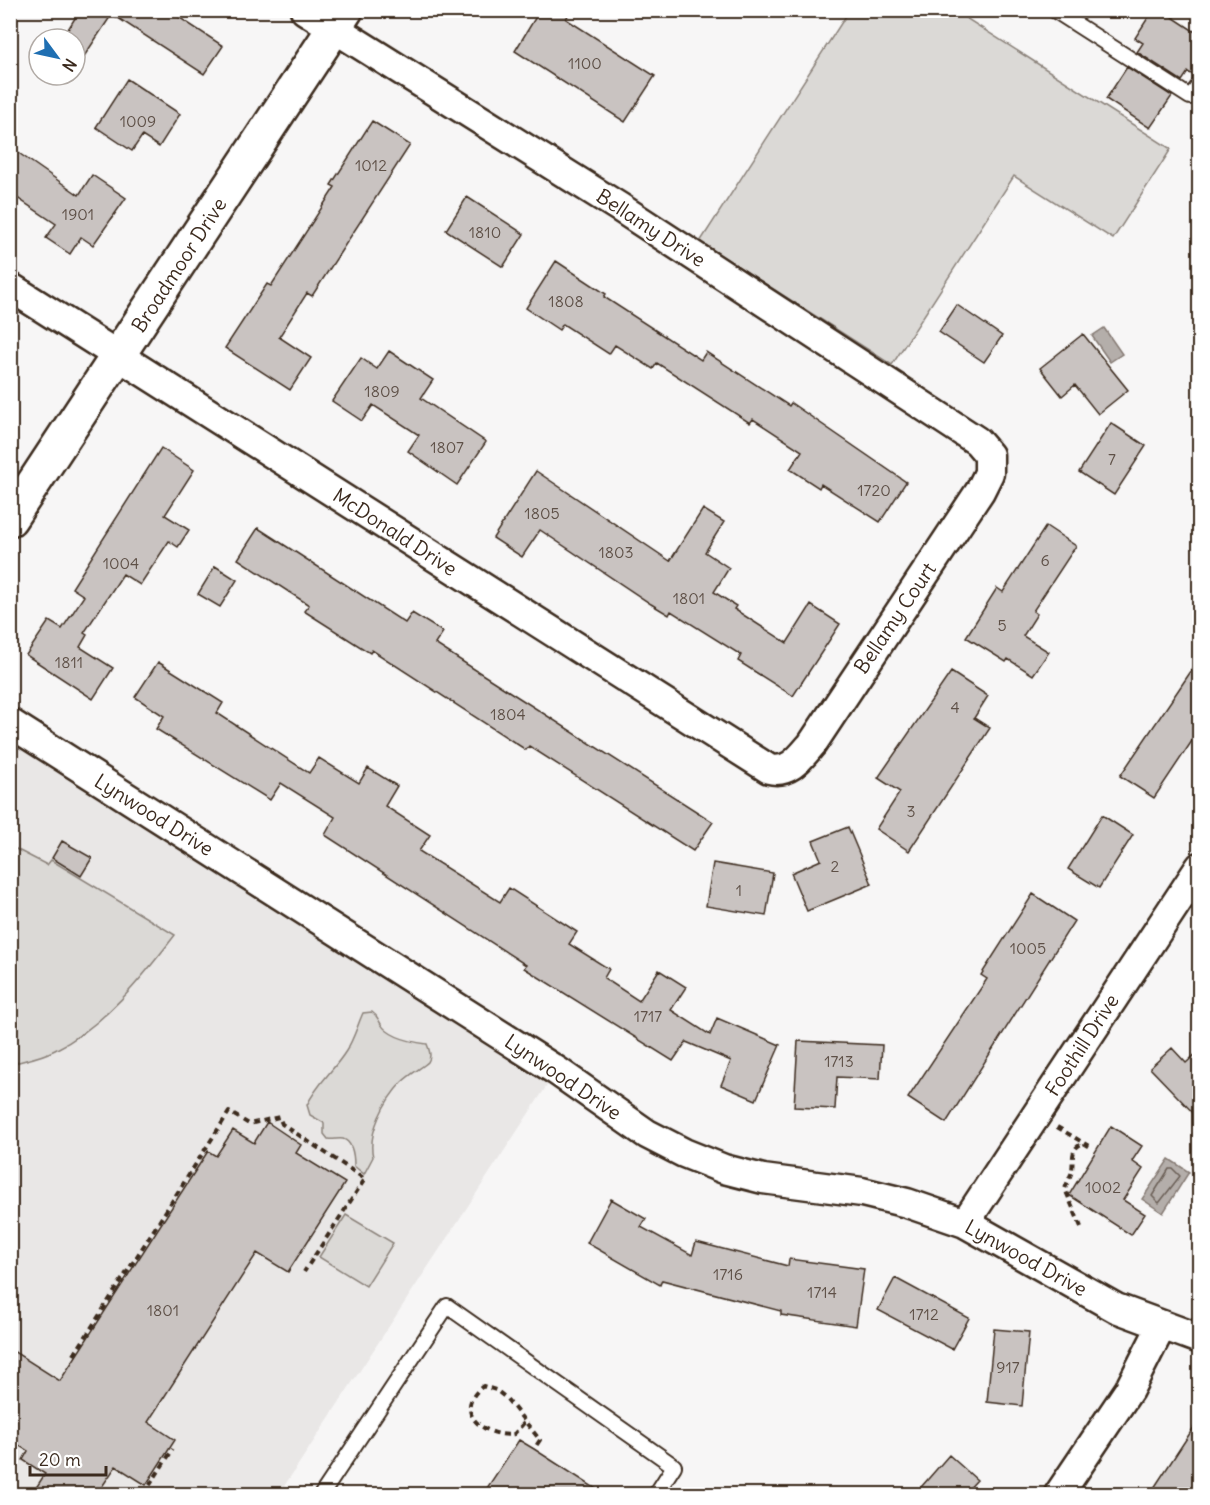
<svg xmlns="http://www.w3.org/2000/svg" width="1210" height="1505" font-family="Delius,sans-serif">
  <rect width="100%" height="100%" fill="#f7f6f6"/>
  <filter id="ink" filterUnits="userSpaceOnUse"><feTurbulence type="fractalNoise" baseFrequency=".0167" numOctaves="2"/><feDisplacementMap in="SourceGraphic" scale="12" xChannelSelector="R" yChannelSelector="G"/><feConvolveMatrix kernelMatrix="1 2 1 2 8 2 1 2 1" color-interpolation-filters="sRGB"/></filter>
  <g filter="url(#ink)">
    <path fill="#e9e7e6" d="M10 739 550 1081 279 1494H11Z"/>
    <path fill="#dbd9d6" stroke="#8b827a" stroke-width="1.5" d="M849 11H955L1171 149 1113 239 1014 176 892 365 700 242Z
      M10 846 47 865 51 860 175 935C142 978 104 1026 55 1050 42 1057 25 1060 11 1064Z
      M372 1012C378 1016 377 1018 381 1024 389 1038 412 1042 427 1044 429 1049 432 1056 428 1062 424 1066 409 1075 402 1082 385 1100 367 1133 373 1157L364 1174 354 1166C354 1159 353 1142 343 1139 339 1138 333 1140 328 1139L324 1134V1123L310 1115 307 1105C317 1084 334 1070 346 1051 354 1039 357 1026 363 1013Z
      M346 1215 393 1243 366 1286 319 1257Z"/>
    <path fill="#b4aeaa" stroke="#847972" stroke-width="1.5" d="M1104 328 1122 354 1110 362 1092 336Z
      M1169 1159 1189 1172 1163 1213 1142 1199Z"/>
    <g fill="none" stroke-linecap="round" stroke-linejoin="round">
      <path stroke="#6b5f56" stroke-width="1.5" d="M1169 1169H1173L1180 1176 1159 1203 1152 1196Z"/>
    </g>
    <path fill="#c9c3c1" stroke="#3b2a1e" stroke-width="1.5" d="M80 10H168L223 46 204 74 112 14 75 70V39H62Z
      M540 10H571L566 19 655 76 625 122 515 51Z
      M1153 10H1162L1200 35V75L1195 76 1188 72 1182 81 1137 52 1143 43 1135 38Z
      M1127 67 1172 96 1150 128 1106 99Z
      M127 79 180 114 159 147 142 136 132 151 96 127Z
      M372 121 410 145 312 296 307 293 279 337 311 358 290 390 225 348 267 284 271 286 335 187 331 185Z
      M10 147 79 195 92 175 126 198 93 245 81 237 70 254 46 238 56 224 10 193Z
      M467 197 524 234 503 267 446 230Z
      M556 261 606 294 604 297 701 360 706 352 789 406 791 403 906 482 880 522 821 484 819 488 790 469 802 451 753 419 750 423 657 363 653 369 615 345 609 354 563 324 559 330 526 308Z
      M957 305 1002 336 984 362 939 332Z
      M1083 334 1128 390 1098 414 1075 385 1062 396 1040 368Z
      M389 351 433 380 421 398 486 442 457 485 408 451 419 435 373 405 362 421 332 401 361 358 377 369Z
      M1111 423 1146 446 1114 495 1079 472Z
      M161 448 194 470 165 515 189 530 178 547 169 541 140 585 123 574 84 633 87 635 80 647 113 668 93 699 26 655 49 621 62 629 84 596 72 588Z
      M536 471 670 561 703 509 724 522 705 552 729 568 714 592 736 606 734 609 787 643 811 605 840 624 793 696 738 661 741 655 671 611 669 615 651 604 540 530 522 557 493 538Z
      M1046 526 1076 546 1033 611 1037 614 1023 636 1049 652 1033 675 1008 659 1006 662 966 637 997 588 1003 592Z
      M258 528 405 623 412 613 443 632 435 644 713 822 693 851 529 746 526 750 372 650 370 653 304 611 309 605 238 559Z
      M215 566 237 580 220 607 198 594Z
      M1200 658V729L1154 798 1120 776Z
      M158 662 223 703 217 713 309 773 319 758 359 783 368 768 397 786 385 806 430 835 419 851 500 902 509 888 577 932 569 944 609 969 604 978 639 1001 659 970 686 987 671 1010 710 1035 717 1018 780 1045 756 1100 721 1085 731 1061 686 1042 673 1061 524 968 526 965 325 835 335 817 281 783 270 800 156 729 164 716 135 697Z
      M951 672 988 696 974 718 990 728 909 851 876 829 900 792 878 778Z
      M1102 815 1133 835 1099 888 1068 869Z
      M848 827 872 884 807 911 791 873 821 860 813 841Z
      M62 841 92 858 81 876 52 858Z
      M713 863 773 873 766 916 706 906Z
      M1033 894 1074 921 946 1123 908 1098 987 979 981 975Z
      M798 1041 882 1045 880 1079 837 1077 835 1109 794 1107Z
      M1172 1048 1186 1063 1200 1050V1120L1150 1068Z
      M267 1122 301 1145 296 1153 345 1183 288 1272 257 1253 148 1422 175 1440 146 1485 116 1466 97 1494H32L45 1474 23 1460 28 1451 10 1440V1349L60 1381 208 1151 216 1156 233 1130 254 1143Z
      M1111 1126 1142 1146 1132 1161 1143 1169 1123 1200 1145 1214 1131 1235 1069 1195Z
      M611 1199 646 1219 641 1227 692 1255 696 1242 788 1266 789 1259 864 1269 856 1326 781 1315V1311L662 1280 660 1285 587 1243Z
      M895 1278 969 1318 952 1349 878 1310Z
      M994 1329 1029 1332 1022 1406 987 1402Z
      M1200 1418V1494H1150Z
      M519 1440 534 1449 604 1494H483Z
      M949 1455 977 1480 964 1494H915Z"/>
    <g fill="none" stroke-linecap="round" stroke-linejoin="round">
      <g stroke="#3b2a1e" stroke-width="18">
        <path id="service" d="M1054 10 1190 97 1200 84
          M322 1494 447 1306 674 1466 656 1494"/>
      </g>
      <g stroke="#3b2a1e" stroke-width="33">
        <path id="minor" d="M10 287 769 769C789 774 800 758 812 744L980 491 989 473V455L977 441 619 207 305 10
          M10 723 557 1071 647 1134 684 1153 724 1169 763 1179 862 1192 907 1203 965 1223 1116 1308 1200 1339
          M965 1223 1200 867
          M1059 1494 1129 1390 1161 1327"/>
      </g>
      <g stroke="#3b2a1e" stroke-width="38">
        <path id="tertiary" d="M10 519 346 10"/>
      </g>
      <path stroke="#3b2a1e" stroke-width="4" stroke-dasharray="6 4.5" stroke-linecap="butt" d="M1057 1127 1092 1148
        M1081 1227 1065 1189C1067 1183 1069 1179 1071 1174 1075 1162 1068 1148 1084 1143
        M74 1355 229 1112 249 1124 279 1117 282 1124 365 1179 304 1272
        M524 1423 514 1434C491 1439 448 1414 483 1386L496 1390 506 1398 540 1440 534 1449
        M144 1494 173 1449"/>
      <use href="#service" stroke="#fff" stroke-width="14"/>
      <use href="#minor" stroke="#fff" stroke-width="28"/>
      <use href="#tertiary" stroke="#fff" stroke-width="33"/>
    </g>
  </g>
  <g text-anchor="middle" stroke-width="5" stroke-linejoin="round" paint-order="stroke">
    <g font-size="16" fill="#5e5047">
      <text x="585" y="69">1100</text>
      <text x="138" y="127">1009</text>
      <text x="371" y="171">1012</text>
      <text x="78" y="220">1901</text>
      <text x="485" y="238">1810</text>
      <text x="566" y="307">1808</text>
      <text x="382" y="397">1809</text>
      <text x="447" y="453">1807</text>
      <text x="1112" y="465">7</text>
      <text x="874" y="496">1720</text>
      <text x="542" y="519">1805</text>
      <text x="616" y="558">1803</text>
      <text x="1045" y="566">6</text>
      <text x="121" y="569">1004</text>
      <text x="689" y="604">1801</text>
      <text x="1002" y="631">5</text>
      <text x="69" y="668">1811</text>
      <text x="955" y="713">4</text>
      <text x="508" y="720">1804</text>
      <text x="911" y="817">3</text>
      <text x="835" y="872">2</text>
      <text x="739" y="896">1</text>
      <text x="1028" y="954">1005</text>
      <text x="648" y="1022">1717</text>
      <text x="839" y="1067">1713</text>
      <text x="1103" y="1193">1002</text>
      <text x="728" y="1280">1716</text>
      <text x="822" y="1298">1714</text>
      <text x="163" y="1316">1801</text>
      <text x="924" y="1320">1712</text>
      <text x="1008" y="1373">917</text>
    </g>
    <g font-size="20" fill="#3b2a1e" stroke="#fff">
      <text transform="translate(651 228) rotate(33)" y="7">Bellamy Drive</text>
      <text transform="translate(179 265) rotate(-57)" y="7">Broadmoor Drive</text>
      <text transform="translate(395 532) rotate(33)" y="7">McDonald Drive</text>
      <text transform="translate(895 618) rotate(-56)" y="7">Bellamy Court</text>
      <text transform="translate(154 815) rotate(32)" y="7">Lynwood Drive</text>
      <text transform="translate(1082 1045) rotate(-57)" y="7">Foothill Drive</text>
      <text transform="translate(563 1077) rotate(34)" y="7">Lynwood Drive</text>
      <text transform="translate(1026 1258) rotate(29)" y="7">Lynwood Drive</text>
    </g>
  </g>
  <rect width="1210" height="1505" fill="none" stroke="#fff" stroke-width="36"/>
  <rect x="18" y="18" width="1174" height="1469" fill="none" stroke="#3b2a1e" stroke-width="2" filter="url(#ink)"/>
  <g transform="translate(57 57) rotate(123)"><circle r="28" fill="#ffffff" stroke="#b1aaa5" stroke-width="1.5"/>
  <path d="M0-4.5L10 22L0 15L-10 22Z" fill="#1f6fb2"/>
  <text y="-9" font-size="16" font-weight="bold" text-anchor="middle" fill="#3b2a1e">N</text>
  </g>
  <path d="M30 1466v9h76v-9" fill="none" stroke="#3b2a1e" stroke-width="3"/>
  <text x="39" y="1466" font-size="18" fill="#3b2a1e" stroke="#ffffff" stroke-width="4.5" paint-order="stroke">20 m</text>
</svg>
